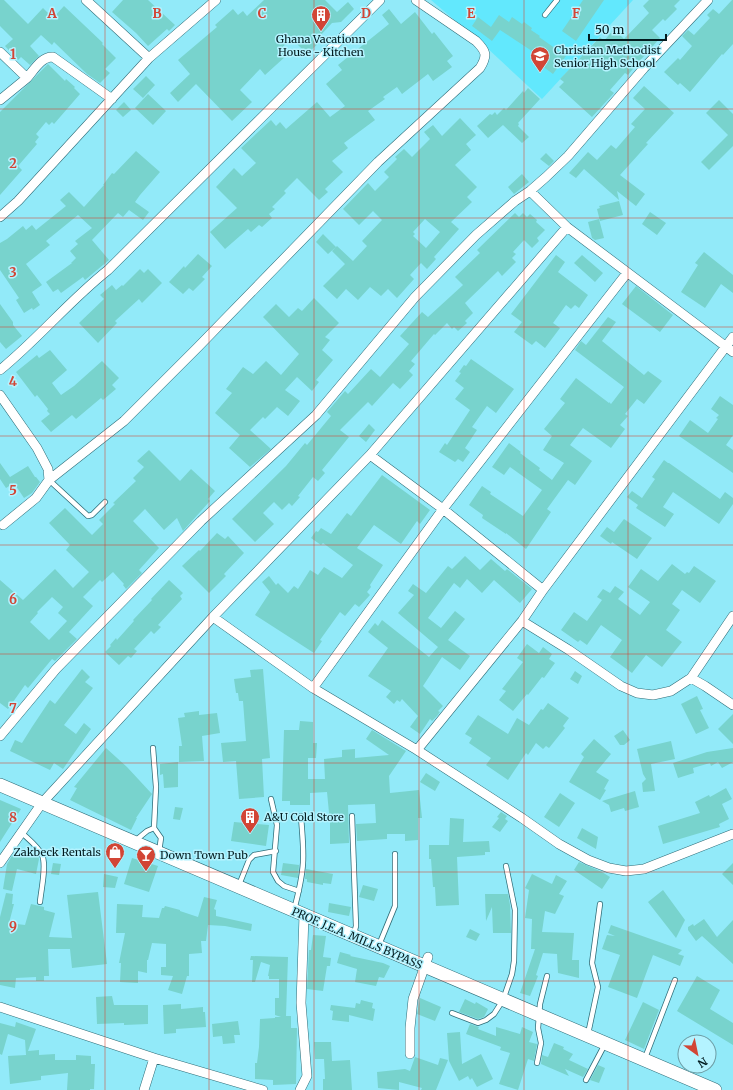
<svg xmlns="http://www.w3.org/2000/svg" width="733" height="1090" font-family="Merriweather,serif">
  <rect width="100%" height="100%" fill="#92eaf9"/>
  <path fill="#62e8fd" d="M431 0H633L542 99 485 46Z"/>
  <path fill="#78d3cd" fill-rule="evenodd" d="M0 0H4L28 24 43 8 53 18 64 6 103 43 102 44 116 58 105 69 110 73 100 83 87 74 54 42 52 45 41 35 30 46 39 56 30 65 21 57 18 60 5 46 13 39 0 26Z
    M123 0H148L175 25 169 31 167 29 148 46 136 33 112 12Z
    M264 0H325L337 12 348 2 354 9 341 22 332 23 319 37 322 40 307 54 291 38 280 50 286 56 265 75 260 69 240 90 252 102 232 121 196 84 178 102 170 93 190 74 178 60 217 27 215 25 233 9 238 15 243 11 247 16Z
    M583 0H604L576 41 562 31Z
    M649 0H680L674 6 677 9 665 21 663 19 652 30 660 38 636 65 628 75 625 73 610 90 614 93 592 117 559 87 564 82 560 79 600 37 604 41 614 29 624 39 649 13 643 6Z
    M732 0H733V44L723 55 722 54 690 92 680 83 678 85 664 72 678 58 680 60 692 46 682 36 688 30 694 35 710 18 707 15 713 9 719 14Z
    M389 9 401 24 415 12 432 34 434 32 453 56 447 61 452 67 433 81 428 74 402 94 397 87 383 97 385 99 368 111 375 120 344 143 348 148 332 161 343 172 325 189 328 192 319 200 297 178 284 191 286 193 272 207 275 209 269 214 272 218 262 227 259 225 251 232 248 229 225 249 210 232 237 208 216 187 234 168 242 176 256 163 241 148 271 120 276 126 280 122 286 129 317 102 330 117 345 106 326 84 342 70 338 65 389 24 382 15Z
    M499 15 509 22 512 17 522 24 524 22 532 28 531 30 540 36 539 37 566 56 553 74 534 60 538 55 500 30 492 41 472 26 478 17 491 27Z
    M48 64 65 81 66 79 75 87 74 88 80 94 54 124 52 122 49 125 46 122 36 134 39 137 35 142 37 144 18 166 22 170 0 195V112Z
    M146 76 155 85 143 98 133 89Z
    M644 86 674 113 646 143 648 144 620 175 645 194 636 206 617 191 619 200 584 169 576 178 569 173 588 152 597 160 611 145 616 149 635 127 631 124 645 109 633 98Z
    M528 88 540 99 518 123 519 124 518 126 529 137 522 143 503 125 488 138 477 126 490 114 492 115 495 112 497 115 504 108 506 110 523 91 524 93Z
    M148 94 166 111 153 125 135 108Z
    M719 100 733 114V146L709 170 701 162 728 135 706 113Z
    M124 102 131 110 123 117 116 110Z
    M460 118 476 135 466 144 471 150 455 165 477 187 467 197 472 202 451 222 459 229 434 257 436 259 427 269 421 263 410 275 414 279 397 298 388 289 381 296 370 287 358 300 346 289 337 299 323 286 345 264 332 251 337 246 353 261 367 246 362 241 382 220 373 211 359 225 343 209 368 183 375 191 389 177 384 172 397 159 395 157 404 149 412 157 430 139 424 132 433 125 442 136ZM425 219 440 232 426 248 413 236 415 234 413 232Z
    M136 151 160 172 140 195 135 202 149 212 143 220 129 210 123 217 118 213 92 240 109 260 85 280 83 277 61 293 58 289 53 292 46 282 72 263H71L76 258 70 251 78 244 75 241 92 228 78 215 46 241 50 245 26 264 42 285 32 292 40 305 33 310 32 308 24 313 16 300 19 298 0 270V243L7 239 23 226 26 230 32 225 36 230 66 206 60 200 69 192 84 207 104 185H103L112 173 114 174Z
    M546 153 554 161 549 166 540 159Z
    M522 174 529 182 514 194 508 187Z
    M619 201 623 215 600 221 597 209 600 208 599 206Z
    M650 212 666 223 657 235 642 224Z
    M515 213 519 217 523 213 527 217 530 214 537 220 536 222 545 230 537 238 539 241 532 248 524 240 513 252 516 254 512 258 516 262 502 276 498 271 465 303 473 313 465 321 467 323 458 331 454 327 452 329 447 323 435 335 434 334 411 361 415 364 409 371 413 375 400 389 393 383 372 406 368 402 340 430 349 437 322 470 325 473 318 481 313 477 298 496 300 497 292 506 289 503 282 510 274 502 263 513 274 524 255 542 232 519 286 466 305 443 307 445 331 416 327 412 345 391 348 394 371 369 380 377 409 344 400 336 422 312 428 317 463 285 455 277 480 253 477 250Z
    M599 219 604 238 595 240 592 238 588 222Z
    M323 234 336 247 328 254 316 242Z
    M704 252 733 275V293L721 284 705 308 681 292 698 265 695 263Z
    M198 254 212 266 202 277 205 279 193 291 189 288 183 294 169 282 184 266 185 268Z
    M556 255 565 262 558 272 588 295 579 308 575 305 571 309 566 305 553 323 560 328 545 348 536 341 532 345 514 332 522 322 511 314Z
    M582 255 603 273 595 282 574 263Z
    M140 269 144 273 148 269 162 283 142 303 139 299 115 321 117 323 98 343 79 323 104 299 100 295 112 285 116 290 122 285 123 286Z
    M636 286 673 315 660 332 622 304Z
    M314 298 339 323 325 337 330 340 322 350 333 360 316 380 319 382 312 391 297 377 285 390 300 401 288 416 277 407 265 419 263 417 250 430 271 449 250 467 229 448 240 435 215 413 232 393 226 389 243 367 253 374 266 361 281 375 299 354 263 317 276 304 289 317 298 308 302 311Z
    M0 304 13 322V325L22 336 6 349 0 342Z
    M608 317 616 322 602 341 644 375 648 371 662 381 644 404 637 399 625 414 628 416 620 425 625 429 611 448 583 428 570 445 592 461 575 485 568 480 547 509 551 512 526 549 506 533V534L482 518 483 515 469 505 482 486 491 492 490 494 523 516 542 490 510 467 504 475 492 467 509 443 521 452 520 453 540 468 539 470 552 480 564 463 543 450 552 436 544 429 565 403 560 399 576 378 609 403V402L611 404 624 387 575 350 581 341 586 345Z
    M50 350 67 370 52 383 61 395 74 386 102 361 119 378 112 385 116 389 103 400 101 398 76 419 72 415 51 432 41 421 50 414 47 411 48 409 37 395 35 397 16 372 37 355 39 358Z
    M471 359 514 389 496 413 487 406 472 427 477 430 465 448 470 452 463 462 458 459 455 462 439 452 445 443 447 445 470 410 455 399 464 388 455 381 461 373 459 372 464 365 466 366Z
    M720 396 733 405V435L726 445 733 450V473L679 436 690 420 708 433 718 419 716 418 719 415 711 409Z
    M369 424 375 430 366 442 359 436Z
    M149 450 180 481 191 469 215 491 208 499 210 501 183 531 177 518 164 530 145 509 133 521 159 548 139 570 142 573 126 589 123 585 124 584 113 572 102 582 100 580 83 597 93 606 69 632 77 639 55 661 52 659 28 688 25 685 8 709 0 703V580L23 600 55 569 73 588 89 572 66 550 70 545 49 523 65 508 92 535 103 524 99 520 115 504 113 503 136 481 133 478 144 467 137 461ZM52 597 63 607 58 613 67 621 49 640 30 622 38 613 37 612Z
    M664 460 668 463H669L720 499 725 492 733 498V504L719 524 673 492 663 507 674 514 665 527 636 508 638 505 627 497 632 491 642 498 655 479 652 477Z
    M0 463 10 477 28 466 35 477H36L40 482 32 493 24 498 14 483 6 488 0 479Z
    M382 475 430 510 420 524 417 521 401 544 374 525 357 548 383 565 370 585 371 587 367 592 370 595 359 607 355 604 345 616 340 612 320 640 322 641 314 653 255 615 270 592 262 582 269 576 276 585 278 583 288 593 294 586 298 589 310 570 318 575 324 567 342 578 353 565 323 543 321 545 311 538 316 531 318 532 321 528 331 534 347 513 351 516Z
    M624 519 652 538 637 559 612 542 611 544 600 536 607 527 614 532Z
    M217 533 225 539 228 536 244 553 224 574 226 576 209 593 182 566 199 550 200 551Z
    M465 556 480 570 491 559 505 571 507 569 532 589 520 603 494 580 482 593 467 579 460 588 454 583 428 618 441 628 455 611 465 619 448 640 470 656 460 670 442 657 423 686 443 706 438 711 440 712 437 716 432 721 430 719 420 734 410 727 418 716 402 699 400 702 397 700 394 704 386 697 391 691 368 676 388 648 368 632 375 623 378 626 382 620 429 657 438 647 398 613 414 595 408 591 413 584 426 593 448 566 452 569Z
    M672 564 685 574 687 572 689 573 694 566 716 581 700 603 682 590 672 604 680 610 666 630 682 642 662 667 646 655 632 673 610 657 622 640 601 625 587 645 580 640 578 642 561 630 574 612 587 621 602 600 597 597 603 589 610 593 615 586 624 592 618 599 640 615 650 602 628 587 641 569 658 581Z
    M169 580 183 593 180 596 182 599 158 625 161 627 154 634 151 631 134 649 137 651 131 658 128 656 119 665 105 652 111 646 110 645 116 638 117 640 134 621 133 620 152 600 151 599Z
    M527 644 539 653 543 647 552 654 549 659 555 663 544 678 542 677 528 695 527 694 513 711 499 700 506 691 502 689 523 662 517 658Z
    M82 669 90 677 85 682 93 688 64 725 76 734 84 723 91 729 63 769 54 763 50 770 10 751 15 740 22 743 32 727 50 700 55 704Z
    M263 669 270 758 262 759 264 797 239 799 236 761 223 762 221 743 246 741 243 701H239L238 693H236L234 679 251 677 250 670Z
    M575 671 582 676 578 684 570 679Z
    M697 696 703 709 700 710 709 728 696 734 681 704Z
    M548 703 569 718 563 726 565 728 549 748 546 746 543 749 536 743 528 755 526 753 508 780 486 765 491 758 469 743 472 738 465 734 478 715 508 734 517 718 529 725 541 709 543 710Z
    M199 711V715L217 713 220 733 202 736 204 761 179 762V746H182L178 718 185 717 184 713Z
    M733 714V744L718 729Z
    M300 721 313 722V743H317L316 758H308V779H325L324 759 342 757V750L355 749V758L389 755 366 739 372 730 406 751 389 776 390 793 419 790 422 818H418V840L405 841V834H387V839L357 841 356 824 376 823 375 804 348 805 349 843 330 844V823L327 792 310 793V805H290V801H282L284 730H299Z
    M623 730 630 740 624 745H620L614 736Z
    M594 739 611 754 596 772 609 780 604 789 606 790 600 800 569 782 584 757 581 754Z
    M671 741 675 759 651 764 655 791 643 792 642 783 646 779 643 774 637 749Z
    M106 748 127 767 152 794 136 818H137L131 830 70 800 77 788 74 787Z
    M733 748V762L722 768 718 762 711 766 710 763 693 768 694 773 678 778 673 763 707 752Z
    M178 762V787L164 788 163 774 160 775V764Z
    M426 773 440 782 435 791 420 782Z
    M726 788 732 799 722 804 729 819 719 824 720 827 663 844 658 826 700 813 695 802 709 795 710 797Z
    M635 791 639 807 625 811 624 808 611 812 609 805 602 801Z
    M560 793 575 803 559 827 544 817Z
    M0 800 21 809 0 842Z
    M175 807 183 808 180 820 173 819Z
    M501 812 507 816 505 819 508 821 500 832 492 827 499 818 497 817Z
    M450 818 464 819 463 842 489 841 490 852H485V855L457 857 459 905 436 906 435 887H433L431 859H429V845H449Z
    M234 822 269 825 266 846 231 841Z
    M582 828 598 837 596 849 577 838Z
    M22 853 38 856 39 859 36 874 17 869 12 891 3 889 7 864 13 854 21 857Z
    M132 858 158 866 149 892 124 884Z
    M579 862 602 872 610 877 602 889 574 870Z
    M53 863 61 864 59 875 51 874Z
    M283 863 299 865 298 878 281 875Z
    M733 863V885L722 874Z
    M306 869 333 874 331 884 323 883V885L307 882V879H305Z
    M104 874 118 877 115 888 103 887Z
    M532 874 552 884 556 875 567 881 559 894 564 896 555 914 545 911 542 932 574 933 572 960H579V978L558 973 557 954 543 953 536 975 538 976 530 996 520 993 535 949H531L532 919 525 918 529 890 525 888Z
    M363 885 378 889 374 901 359 897Z
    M663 890 685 920 676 938 648 902Z
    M98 892 107 964 72 968 70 949H48L49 976H44V981H36V977L16 978 15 988 0 985V917L6 893 13 894 12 904H14L9 923 25 925 31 904 44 907V910L55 913 49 937 72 938 67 895Z
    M485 894H508L510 905 511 933H493L492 907 486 921Z
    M204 897 217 900 214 909 216 910V916L252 924 251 931 225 926 208 925 206 941H201L202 953 189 954V976H187L182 994 168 990 173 976 161 975V967H166V944L152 943 148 960H147V973L138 971V983L120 982 121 963H119L125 933H116L117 904 143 905 142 917 159 918 162 908H164L165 906 180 910V911L198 917Z
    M329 903 351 907 349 916 328 912Z
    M704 919 717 937 733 920V964L702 936 696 941 688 930V927L693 924 694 926Z
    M611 925 682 950 678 954 684 956 680 966 653 955 637 998 608 987 620 955 602 949 607 935 615 936 608 933Z
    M470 929 480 934 476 941 466 937Z
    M313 935 326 936 323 957 331 958 330 966H327L323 991 307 989 309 950H311Z
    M340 952 351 955 350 956 383 963 390 966 384 978 379 977 376 986 355 982 357 969 337 963Z
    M251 956 288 957 286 1016H291V1028H297L296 1084 273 1085V1080L255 1079V1063H257L259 1047 260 1019 275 1018V1017H281L275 1015V998H279V979H269V976H268L270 965 261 962 255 982H252L253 960H250Z
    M697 976 720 990 710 1009 733 1023V1045L677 1011Z
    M112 996 114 1005H148V1024L124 1025V1023L97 1024 96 997Z
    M420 998 441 1007 435 1021 417 1014Z
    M465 999 475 1004 476 1002 488 1009 484 1017 478 1019 459 1012Z
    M361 1000 373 1003 372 1008 375 1009 373 1021 349 1015V1022L332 1020 333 1011 330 1010 331 1005 355 1008 356 1003 360 1004Z
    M643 1002 659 1010 644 1049 625 1040Z
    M181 1004V1009L203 1007V1012H205L206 1027 176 1029V1033L164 1034 163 1005Z
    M238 1021 240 1035H234L235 1043 223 1044 222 1036 213 1037 212 1024Z
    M16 1022 36 1029 28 1051 39 1050V1055L55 1054V1060H76V1055L91 1056V1064H95L94 1089H90V1090H67L68 1073 41 1076V1080L10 1084 8 1056 26 1055 25 1040 8 1034 2 1055 0 1054V1023L15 1027Z
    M470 1024 479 1027 478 1029 496 1036V1027L520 1034 522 1027 533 1032 529 1042 537 1044 534 1061 528 1059 518 1090 499 1084 510 1053 500 1050 501 1047 466 1034Z
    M460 1032 462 1064 481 1054 493 1079 477 1087 472 1078 470 1080 468 1076 459 1081 449 1061 447 1033Z
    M314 1042H331L332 1061 350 1060 352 1090H323V1079H325L324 1059H315Z
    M554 1043 564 1047 563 1049 573 1054 569 1060 588 1069 583 1077 565 1069 569 1076 541 1064 542 1055 548 1057Z
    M415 1057 438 1065 440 1058 448 1060 436 1090H421L422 1088 399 1082V1090L378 1088 377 1072 405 1069 410 1071Z
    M598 1065 605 1068 599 1083 590 1080Z"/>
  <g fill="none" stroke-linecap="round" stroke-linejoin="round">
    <g stroke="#2f6d78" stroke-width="6">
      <path id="lane" d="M545 15 557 0
        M49 480 88 516 92 515 105 502
        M271 799 277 825 273 872 278 881 284 886 299 891
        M352 816 356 926 354 934
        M154 828 161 838 159 852
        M21 832C28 839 38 846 42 855 47 865 41 890 40 902
        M135 841 147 831 154 828 156 787 153 748
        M239 885 249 860 254 855 276 851
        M294 910C298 895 302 879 303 863 304 848 302 832 301 816
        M379 945 395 906V854
        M452 1013 478 1023 486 1020 494 1014 503 1000 512 974 514 961 515 910 506 866
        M588 1034 598 987 592 963 600 904
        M645 1058 675 980
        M537 1063 541 1043 538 1028 540 1004 547 976
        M586 1080 605 1044"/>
    </g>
    <g stroke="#2f6d78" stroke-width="10">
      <path id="street" d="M86 0 149 58
        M0 52 27 78 0 100
        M27 78C34 70 42 56 53 57L112 99
        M530 191 567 227 733 352
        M0 217 18 201 149 58 216 0
        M0 370C38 339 69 301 108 270L380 0
        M0 395 37 448 48 469 49 480 36 498 3 525
        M370 455 443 509 543 590
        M49 480 124 421 198 347 378 162 480 68C488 55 486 51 476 41L416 0
        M213 617 313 688 417 750 522 818 559 844 588 860 609 868 626 871 644 869 733 834
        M522 621 569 650 621 686 637 693 653 695 671 691 691 678 733 616
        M691 678 705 686 733 705
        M313 688 443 509 627 273
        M0 736 56 669 201 521 316 415 415 297 476 235 515 201 530 191 546 177 568 156 644 68 708 0
        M417 750 522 621 543 590 733 337
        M0 863 42 803 213 617 370 455 567 227
        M0 1007 154 1058 263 1090
        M410 1054V1028L413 999 428 957
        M144 1090 154 1058
        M300 1090 307 1076 301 1003 304 915"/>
    </g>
    <g stroke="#2f6d78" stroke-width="14">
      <path id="secondary" d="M0 785 715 1090"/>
    </g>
    <use href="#lane" stroke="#fff" stroke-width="4.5"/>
    <use href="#street" stroke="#fff" stroke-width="9"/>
    <use href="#secondary" stroke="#fff" stroke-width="13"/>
  </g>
  <path fill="none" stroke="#d24535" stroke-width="1" stroke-opacity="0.55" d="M105 0V1090M209 0V1090M314 0V1090M419 0V1090M524 0V1090M628 0V1090M0 109H733M0 218H733M0 327H733M0 436H733M0 545H733M0 654H733M0 763H733M0 872H733M0 981H733"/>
  <defs>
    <g id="building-pin" transform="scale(1)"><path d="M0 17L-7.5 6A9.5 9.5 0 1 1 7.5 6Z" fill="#d24535" stroke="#b4f3ff"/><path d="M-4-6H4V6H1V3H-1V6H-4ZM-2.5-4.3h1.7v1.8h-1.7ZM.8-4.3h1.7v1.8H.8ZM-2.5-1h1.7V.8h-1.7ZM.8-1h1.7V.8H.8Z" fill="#fff"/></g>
    <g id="school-pin" transform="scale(1)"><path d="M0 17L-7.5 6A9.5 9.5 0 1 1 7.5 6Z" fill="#d24535" stroke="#b4f3ff"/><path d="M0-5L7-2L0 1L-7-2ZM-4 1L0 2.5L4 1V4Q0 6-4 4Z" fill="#fff"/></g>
    <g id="shop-pin" transform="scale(1)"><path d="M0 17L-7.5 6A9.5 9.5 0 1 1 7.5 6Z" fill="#d24535" stroke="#b4f3ff"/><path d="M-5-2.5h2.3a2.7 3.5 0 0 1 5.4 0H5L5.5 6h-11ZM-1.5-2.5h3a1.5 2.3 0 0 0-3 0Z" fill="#fff"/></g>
    <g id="bar-pin" transform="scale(1)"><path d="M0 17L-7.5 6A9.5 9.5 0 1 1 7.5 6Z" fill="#d24535" stroke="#b4f3ff"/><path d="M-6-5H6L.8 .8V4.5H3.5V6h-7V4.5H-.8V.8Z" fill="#fff"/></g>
  </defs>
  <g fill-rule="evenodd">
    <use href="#building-pin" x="321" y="15"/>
    <use href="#school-pin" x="540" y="56"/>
    <use href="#building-pin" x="250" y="817"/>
    <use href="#shop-pin" x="115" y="852"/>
    <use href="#bar-pin" x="146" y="855"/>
  </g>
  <g text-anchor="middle" stroke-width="3" stroke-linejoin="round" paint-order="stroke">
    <g font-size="11" fill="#021b1f" stroke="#b4f3ff" text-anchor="start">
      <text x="321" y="43" text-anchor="middle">Ghana Vacationn<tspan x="321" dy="13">House - Kitchen</tspan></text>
      <text x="554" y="54">Christian Methodist<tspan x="554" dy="13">Senior High School</tspan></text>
      <text x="264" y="821">A&amp;U Cold Store</text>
      <text x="101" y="856" text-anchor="end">Zakbeck Rentals</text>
      <text x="160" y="859">Down Town Pub</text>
    </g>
    <g font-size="11" fill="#021b1f" stroke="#b4f3ff">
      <text transform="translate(357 938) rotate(23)" y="4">PROF. J.E.A. MILLS BYPASS</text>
    </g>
  </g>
  <g font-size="13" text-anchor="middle" font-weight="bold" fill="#d24535" stroke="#b4f3ff" stroke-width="3" stroke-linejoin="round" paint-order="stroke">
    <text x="52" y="18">A</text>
    <text x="157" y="18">B</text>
    <text x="262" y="18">C</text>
    <text x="366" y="18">D</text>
    <text x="471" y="18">E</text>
    <text x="576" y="18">F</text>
    <text x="13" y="59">1</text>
    <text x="13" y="168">2</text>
    <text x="13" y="277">3</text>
    <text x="13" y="386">4</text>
    <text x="13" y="495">5</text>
    <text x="13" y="604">6</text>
    <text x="13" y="713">7</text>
    <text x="13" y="822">8</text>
    <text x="13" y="931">9</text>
  </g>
  <g transform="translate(697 1054) rotate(147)"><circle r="19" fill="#b4f3ff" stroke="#6d9da5"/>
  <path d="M0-3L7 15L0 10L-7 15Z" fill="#d24535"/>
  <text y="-6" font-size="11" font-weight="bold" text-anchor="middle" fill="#021b1f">N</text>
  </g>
  <path d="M589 34v6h77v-6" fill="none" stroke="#021b1f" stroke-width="2"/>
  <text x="595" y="34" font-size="12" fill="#021b1f" stroke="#b4f3ff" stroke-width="3" paint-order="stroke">50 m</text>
</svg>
